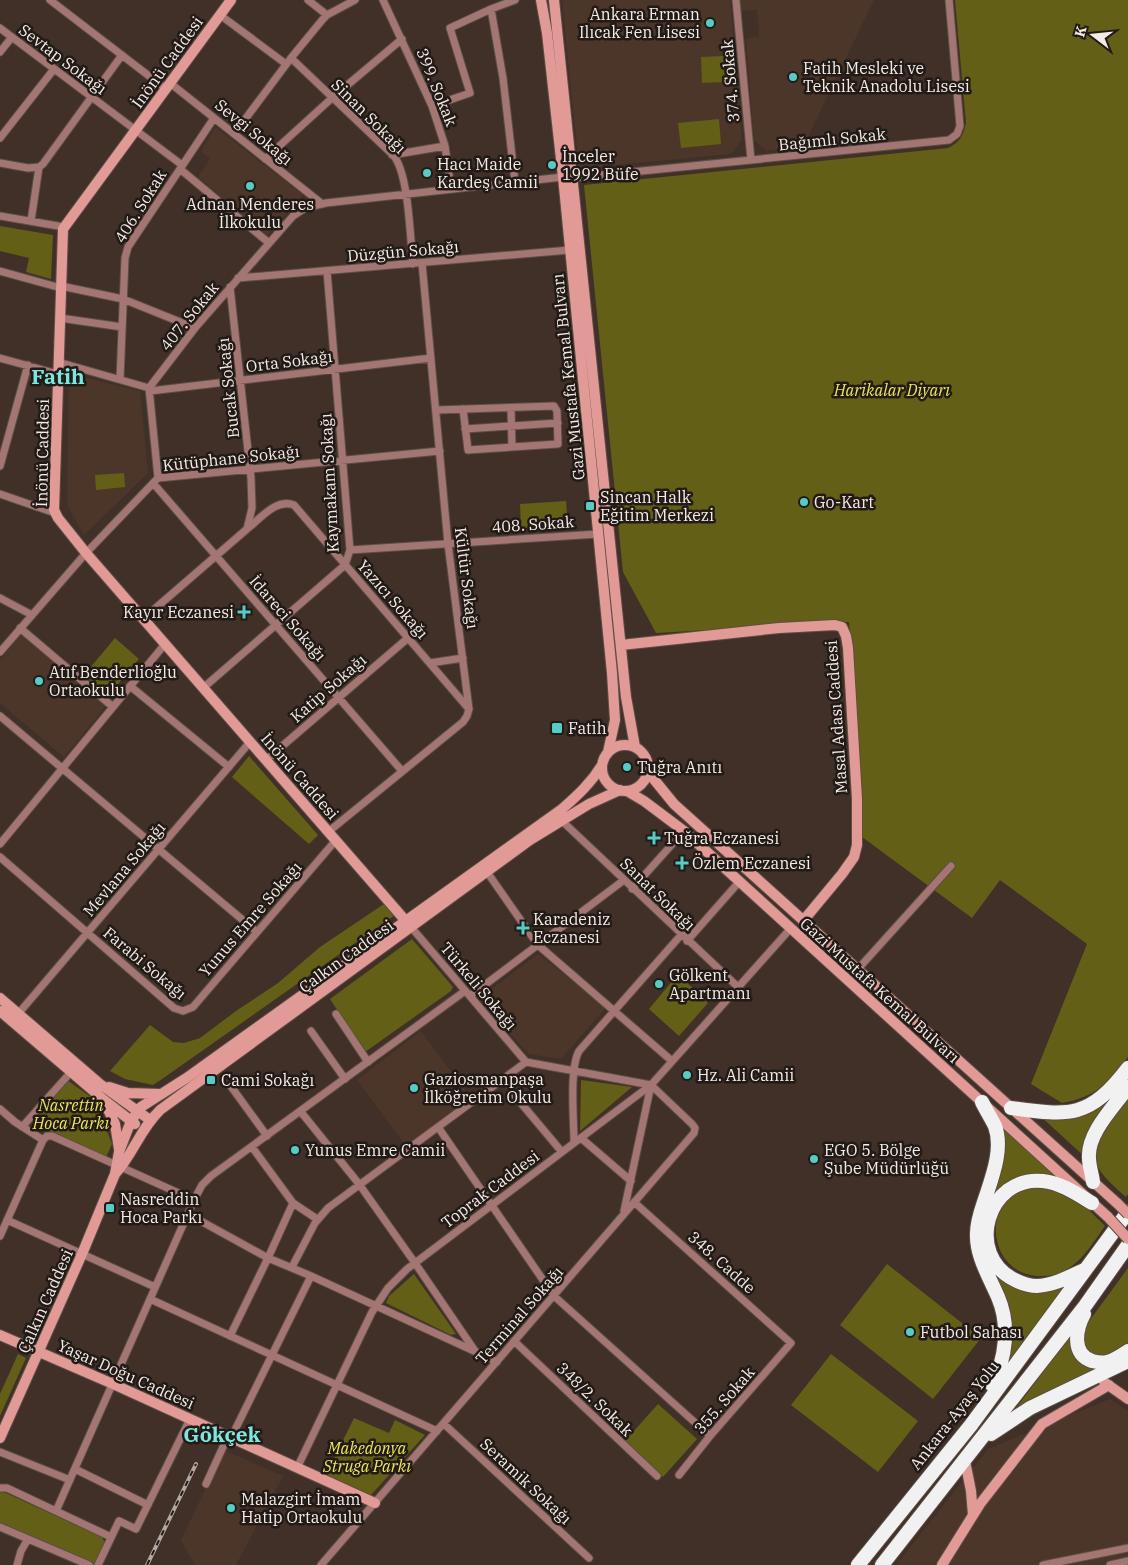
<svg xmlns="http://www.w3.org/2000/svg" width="1128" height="1565" font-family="'IBM Plex Serif',serif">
  <rect width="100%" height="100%" fill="#403028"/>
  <path fill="#4c362a" d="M562 0H730L742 140 731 154 585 168 579 167Z
    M740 0H874L803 147 766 151 754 140 746 38 759 37 757 10 741 11Z
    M215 127 303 195 267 236 198 177 210 159 201 151Z
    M69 374 140 391 148 473 84 535 67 505Z
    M22 634 106 706 64 757 0 703V660Z
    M538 954 605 1006 604 1010 561 1059 529 1054 478 999Z
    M421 1031 470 1097 406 1146 357 1080Z
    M1110 1399 1128 1411V1565H896L988 1449Z
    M224 1450 283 1476 236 1565H195L181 1540Z"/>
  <path fill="#635f16" d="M955 0H1128V1057C1107 1084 1096 1097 1062 1103L1031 1084 1087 944 1000 880 972 918 862 837 849 622 656 633 623 572 584 185 948 148C960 142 963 136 966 123Z
    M724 56 725 82 702 83 701 57Z
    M719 119 721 144 681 148 678 123Z
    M0 226 53 235 51 279 26 272 29 258 0 251Z
    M124 473 125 487 96 490 95 475Z
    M566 501 568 526 521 528 520 504Z
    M115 638 139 659 108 696 84 675Z
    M249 756 318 835 309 844 232 777Z
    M384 904 395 915 165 1077 153 1085 125 1079 110 1071 150 1025 173 1042 184 1043 200 1038 236 1011 278 983 320 947Z
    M412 939 453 987 451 991 365 1052 330 999Z
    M678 974 708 1003 679 1036 649 1009Z
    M67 1080 95 1100 112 1144 106 1157 30 1122Z
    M581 1080 632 1087 580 1131Z
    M1119 1089 1085 1157 1038 1114 1054 1115Z
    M1128 1098V1194L1126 1197C1117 1189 1105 1179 1099 1169 1085 1144 1114 1116 1128 1098Z
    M1001 1124 1059 1176C1015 1167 1008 1181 987 1214L1004 1154 1005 1140Z
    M1040 1184 1079 1200 1105 1226C1092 1244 1081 1264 1060 1273 1053 1276 1045 1276 1037 1276 990 1273 981 1206 1021 1189 1027 1186 1034 1186 1040 1184Z
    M985 1250 1016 1282 1070 1281 1007 1366 1010 1317 1009 1305Z
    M887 1264 981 1338 933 1399 840 1325Z
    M1128 1268V1344C1114 1353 1107 1359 1090 1353 1082 1343 1082 1335 1087 1324Z
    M414 1274 456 1334 451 1335 386 1303 389 1296Z
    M1072 1334 1098 1368 1013 1412Z
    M18 1354 26 1358 0 1416V1394Z
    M831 1354 918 1421 878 1472 791 1405Z
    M658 1404 697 1439 663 1477 624 1442Z
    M354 1418 389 1433 395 1420 425 1435 371 1495 326 1475Z
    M0 1492 6 1493 102 1537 105 1543 95 1564 0 1524Z"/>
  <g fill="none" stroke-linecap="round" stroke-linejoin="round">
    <g stroke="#5d4e46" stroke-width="9">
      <path id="street" d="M50 0 166 89
        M308 0 327 15
        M383 0 432 106 445 146 451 189
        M736 0 751 160
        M220 15 286 64
        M0 28 182 165
        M0 52 12 37
        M291 58 394 156C409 176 410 238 413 264
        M170 83 321 203
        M432 106 470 93 450 28 491 9
        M234 134 291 58 323 19 327 15 355 0
        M0 138 54 69
        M392 155 445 146
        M265 159 332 98 402 39
        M0 163 28 168 39 167
        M180 169 269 243
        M572 178 949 140 957 134 960 126 949 0
        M515 182 503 78 491 9 515 0
        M0 216 64 227
        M31 221 39 167 43 164 122 55
        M0 271 61 288
        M238 278 570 250
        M61 286 123 299 195 328
        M60 318 122 327
        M0 358 58 374
        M58 362 149 388 195 328 293 216 305 208 326 203 563 177
        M120 379 125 258 128 247 214 118
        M149 388 158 478
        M150 391 431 358
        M511 408 512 447
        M437 410 554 406 557 411 558 444 468 450 463 409
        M465 429 558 423
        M0 466 28 365
        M153 483 402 771
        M0 494 55 513
        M247 529C260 519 276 498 294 505L469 709
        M350 550 598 534
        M0 598 32 615
        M143 619 247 529 252 508 251 478 230 287
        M20 628 113 707
        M0 652 86 553 158 478 440 451
        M430 663 463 658
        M130 686 229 767
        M203 688 345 565 350 550 327 271
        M0 716 257 932
        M266 760 408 638
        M561 820 738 987
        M328 832 463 722 467 716 469 709 448 544 422 263
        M0 844 165 644
        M0 857 174 1008 183 1011 193 1007 336 840
        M487 872 538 945 672 1061
        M632 889 684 831
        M411 927 526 1062
        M687 941 739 882
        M858 969 951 866
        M470 996 624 880
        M18 1014 250 742
        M336 1014 368 1062
        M311 1031 345 1079
        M506 1078 515 1096 562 1152
        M230 1085 267 1136
        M0 1109 15 1122 43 1140
        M301 1112 359 1184 415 1263 475 1351 497 1362
        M22 1127 71 1072
        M438 1127 554 1296 710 1436
        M581 1138 631 1181
        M574 1143 651 1085 791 928
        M634 1202 791 1343 710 1436 679 1475
        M293 1203 317 1219
        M624 1211 651 1085
        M188 1214 268 1258 311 1276 231 1438
        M7 1220 155 1287
        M0 1236 43 1140 47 1136H52L194 1200
        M292 1267 315 1223 328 1208 526 1062 651 1085
        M311 1276 474 1351
        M150 1299 437 1431
        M230 1336 268 1258 293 1203 252 1147
        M514 1341 657 1476
        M444 1424 589 1558
        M0 1452 70 1480
        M297 1468 372 1312 388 1288 407 1269 574 1143C574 1120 569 1069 579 1051L681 935
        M75 1469 148 1505
        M206 1484 228 1436
        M0 1488H7L111 1537
        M56 1511 194 1200 202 1185 211 1176 465 991
        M0 1527 89 1565
        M17 1565 21 1551 28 1539
        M98 1565 119 1521 136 1529 190 1419
        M321 1565 694 1133 695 1128 692 1124 651 1085
        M1043 1565 1128 1548
        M1110 1565 1128 1561"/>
    </g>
    <g stroke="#5d4e46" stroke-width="12">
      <path id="secondary" d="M231 0 63 229 54 510 58 518 86 553 411 927
        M541 0 547 33 563 177 612 673 615 720 608 752
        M554 0 626 697 635 747
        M621 645 779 628 835 625 842 627 846 636 848 648 857 799V845L854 857 842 874 803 921
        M602 768a23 23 0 1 1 46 0a23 23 0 1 1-46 0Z
        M648 772 674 804 1118 1204
        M627 791 644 801 684 831 1108 1217
        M0 998 100 1084 150 1120
        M0 1011 104 1100 135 1124
        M109 1087 128 1093 159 1094
        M105 1103 115 1124 119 1149
        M115 1174C133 1155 140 1129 160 1110L530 840 589 804 620 790
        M0 1335 113 1384 375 1503
        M1104 1382 1128 1399
        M0 1438 82 1254 115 1174 119 1152 131 1121 141 1107 188 1077 562 809C578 795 591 783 602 765
        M965 1461 971 1491 973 1515
        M942 1565 980 1504 1042 1424 1109 1385"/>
    </g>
    <g stroke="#5d4e46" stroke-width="16">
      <path id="highway" d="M982 1102C986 1110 991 1118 995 1126 1003 1148 993 1175 986 1196 982 1208 977 1220 977 1233 976 1256 989 1276 998 1297 1010 1325 1006 1359 992 1385
        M1011 1108C1070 1116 1089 1119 1128 1068
        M1093 1182C1092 1174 1089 1166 1089 1158 1087 1133 1114 1107 1128 1087
        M1084 1270C1069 1277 1054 1285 1037 1286 1030 1286 1021 1283 1015 1280 964 1255 987 1175 1043 1181 1061 1183 1077 1194 1092 1203
        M1084 1314C1076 1329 1071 1354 1092 1361 1096 1362 1103 1363 1107 1362 1115 1360 1122 1355 1128 1351
        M991 1434 1030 1408 1128 1361
        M858 1565 971 1425 1128 1212
        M882 1565 1085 1306 1128 1245"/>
    </g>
    <use href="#street" stroke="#a37673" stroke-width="7"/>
    <use href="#secondary" stroke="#e19a95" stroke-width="10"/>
    <use href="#highway" stroke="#f1f1f1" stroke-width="14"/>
    <g stroke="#b3a7a1" stroke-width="4">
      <path id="rail" d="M147 1565 196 1464"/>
    </g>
    <use href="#rail" stroke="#211a16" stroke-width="2" stroke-dasharray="5.5" stroke-linecap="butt"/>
    <g stroke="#5d4e46" stroke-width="12" stroke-linecap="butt">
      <path id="secondary-bridge" d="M1118 1204 1128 1214
        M1108 1217 1128 1239"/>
    </g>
    <use href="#secondary-bridge" stroke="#e19a95" stroke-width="10"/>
  </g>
  <g fill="#55cdc6" stroke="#211a16" stroke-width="2">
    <circle cx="710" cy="23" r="5"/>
    <circle cx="793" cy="77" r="5"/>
    <circle cx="552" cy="165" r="5"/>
    <circle cx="427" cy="173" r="5"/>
    <circle cx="250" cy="186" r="5"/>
    <circle cx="804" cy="502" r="5"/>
    <rect x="585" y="501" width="10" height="10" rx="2.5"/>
    <path d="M241.5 604.5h5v5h5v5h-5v5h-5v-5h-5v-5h5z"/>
    <circle cx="39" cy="681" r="5"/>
    <rect x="551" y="722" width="12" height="12" rx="2.5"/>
    <circle cx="627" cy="767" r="5"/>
    <path d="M651.5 830.5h5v5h5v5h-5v5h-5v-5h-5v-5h5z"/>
    <path d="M679.5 855.5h5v5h5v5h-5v5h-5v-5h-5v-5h5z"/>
    <path d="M520.5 920.5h5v5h5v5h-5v5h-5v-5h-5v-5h5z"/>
    <circle cx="659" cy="984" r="5"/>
    <circle cx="687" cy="1075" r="5"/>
    <rect x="206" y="1075" width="10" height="10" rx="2.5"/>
    <circle cx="414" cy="1088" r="5"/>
    <circle cx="295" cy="1150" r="5"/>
    <circle cx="814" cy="1159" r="5"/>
    <rect x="105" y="1203" width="10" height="10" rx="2.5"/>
    <circle cx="910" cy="1332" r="5"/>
    <circle cx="231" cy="1508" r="5"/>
  </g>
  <g text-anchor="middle" stroke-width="5" stroke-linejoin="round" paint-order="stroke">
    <g font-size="16" fill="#f5ebe5" stroke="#211a16" text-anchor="start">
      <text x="700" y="20" text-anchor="end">Ankara Erman<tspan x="700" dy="18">Ilıcak Fen Lisesi</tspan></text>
      <text x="803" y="74">Fatih Mesleki ve<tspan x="803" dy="18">Teknik Anadolu Lisesi</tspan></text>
      <text x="562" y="162">İnceler<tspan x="562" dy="18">1992 Büfe</tspan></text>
      <text x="437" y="170">Hacı Maide<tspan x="437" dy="18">Kardeş Camii</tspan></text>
      <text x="250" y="210" text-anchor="middle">Adnan Menderes<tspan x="250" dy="18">İlkokulu</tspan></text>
      <text x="600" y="503">Sincan Halk<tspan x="600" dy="18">Eğitim Merkezi</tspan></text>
      <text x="814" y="508">Go-Kart</text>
      <text x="234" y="618" text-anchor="end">Kayır Eczanesi</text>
      <text x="49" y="678">Atıf Benderlioğlu<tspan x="49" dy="18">Ortaokulu</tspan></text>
      <text x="568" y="734">Fatih</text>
      <text x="637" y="773">Tuğra Anıtı</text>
      <text x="664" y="844">Tuğra Eczanesi</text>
      <text x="692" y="869">Özlem Eczanesi</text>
      <text x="533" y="925">Karadeniz<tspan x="533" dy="18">Eczanesi</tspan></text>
      <text x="669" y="981">Gölkent<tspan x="669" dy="18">Apartmanı</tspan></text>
      <text x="697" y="1081">Hz. Ali Camii</text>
      <text x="424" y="1085">Gaziosmanpaşa<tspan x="424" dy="18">İlköğretim Okulu</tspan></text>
      <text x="221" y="1086">Cami Sokağı</text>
      <text x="305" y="1156">Yunus Emre Camii</text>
      <text x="824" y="1156">EGO 5. Bölge<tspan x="824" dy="18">Şube Müdürlüğü</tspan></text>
      <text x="120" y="1205">Nasreddin<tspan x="120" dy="18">Hoca Parkı</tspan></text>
      <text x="920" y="1338">Futbol Sahası</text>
      <text x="241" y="1505">Malazgirt İmam<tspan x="241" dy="18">Hatip Ortaokulu</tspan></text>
    </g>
    <g font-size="16" fill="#f5ebe5" stroke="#211a16">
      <text transform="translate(63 59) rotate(37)" y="6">Sevtap Sokağı</text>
      <text transform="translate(167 62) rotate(-54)" y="6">İnönü Caddesi</text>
      <text transform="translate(730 81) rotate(-95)" y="6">374. Sokak</text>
      <text transform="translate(437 87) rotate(68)" y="6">399. Sokak</text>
      <text transform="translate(369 116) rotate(45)" y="6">Sinan Sokağı</text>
      <text transform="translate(254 132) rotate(39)" y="6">Sevgi Sokağı</text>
      <text transform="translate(832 139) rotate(-6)" y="6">Bağımlı Sokak</text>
      <text transform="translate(140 206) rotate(-58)" y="6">406. Sokak</text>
      <text transform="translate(403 251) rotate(-5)" y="6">Düzgün Sokağı</text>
      <text transform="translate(189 316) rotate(-51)" y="6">407. Sokak</text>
      <text transform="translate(289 361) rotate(-7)" y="6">Orta Sokağı</text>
      <text transform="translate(568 377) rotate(-96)" y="6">Gazi Mustafa Kemal Bulvarı</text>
      <text transform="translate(228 388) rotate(-96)" y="6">Bucak Sokağı</text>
      <text transform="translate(42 453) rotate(-89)" y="6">İnönü Caddesi</text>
      <text transform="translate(231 458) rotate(-6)" y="6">Kütüphane Sokağı</text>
      <text transform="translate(329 483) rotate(-93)" y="6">Kaymakam Sokağı</text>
      <text transform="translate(533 524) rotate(-4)" y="6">408. Sokak</text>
      <text transform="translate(467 578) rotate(83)" y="6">Kültür Sokağı</text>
      <text transform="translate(393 599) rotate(49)" y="6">Yazıcı Sokağı</text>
      <text transform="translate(288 618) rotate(49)" y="6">İdareci Sokağı</text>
      <text transform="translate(328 688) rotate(-41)" y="6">Katip Sokağı</text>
      <text transform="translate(836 717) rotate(-94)" y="6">Masal Adası Caddesi</text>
      <text transform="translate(300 776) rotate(49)" y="6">İnönü Caddesi</text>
      <text transform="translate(124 869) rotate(-50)" y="6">Mevlana Sokağı</text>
      <text transform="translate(658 894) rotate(44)" y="6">Sanat Sokağı</text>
      <text transform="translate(250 919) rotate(-49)" y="6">Yunus Emre Sokağı</text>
      <text transform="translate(346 956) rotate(-36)" y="6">Çalkın Caddesi</text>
      <text transform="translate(145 963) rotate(40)" y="6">Farabi Sokağı</text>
      <text transform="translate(479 986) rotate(50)" y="6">Türkeli Sokağı</text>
      <text transform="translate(880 990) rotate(42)" y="6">Gazi Mustafa Kemal Bulvarı</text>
      <text transform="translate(490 1189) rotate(-37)" y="6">Toprak Caddesi</text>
      <text transform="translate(722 1262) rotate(42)" y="6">348. Cadde</text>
      <text transform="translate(45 1301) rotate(-66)" y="6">Çalkın Caddesi</text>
      <text transform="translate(519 1315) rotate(-49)" y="6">Terminal Sokağı</text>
      <text transform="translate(126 1374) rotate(24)" y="6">Yaşar Doğu Caddesi</text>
      <text transform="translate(595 1399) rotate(44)" y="6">348/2. Sokak</text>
      <text transform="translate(724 1400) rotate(-49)" y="6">355. Sokak</text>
      <text transform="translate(954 1415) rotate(-52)" y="6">Ankara-Ayaş Yolu</text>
      <text transform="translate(526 1481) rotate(43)" y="6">Seramik Sokağı</text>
    </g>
    <g font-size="16" font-style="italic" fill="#ece65c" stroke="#211a16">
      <text x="892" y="396">Harikalar Diyarı</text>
      <text x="71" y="1111">Nasrettin<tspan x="71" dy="18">Hoca Parkı</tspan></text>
      <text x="367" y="1454">Makedonya<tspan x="367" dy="18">Struga Parkı</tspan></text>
    </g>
    <g font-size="21" font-weight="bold" fill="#7ce7df" stroke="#211a16">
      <text x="58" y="384">Fatih</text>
      <text x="222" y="1442">Gökçek</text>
    </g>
  </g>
  <g transform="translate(1093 35) rotate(286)" stroke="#211a16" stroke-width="4" paint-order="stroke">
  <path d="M0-4L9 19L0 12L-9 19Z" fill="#f5ebe5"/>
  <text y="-8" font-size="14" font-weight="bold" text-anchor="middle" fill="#f5ebe5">K</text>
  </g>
</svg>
